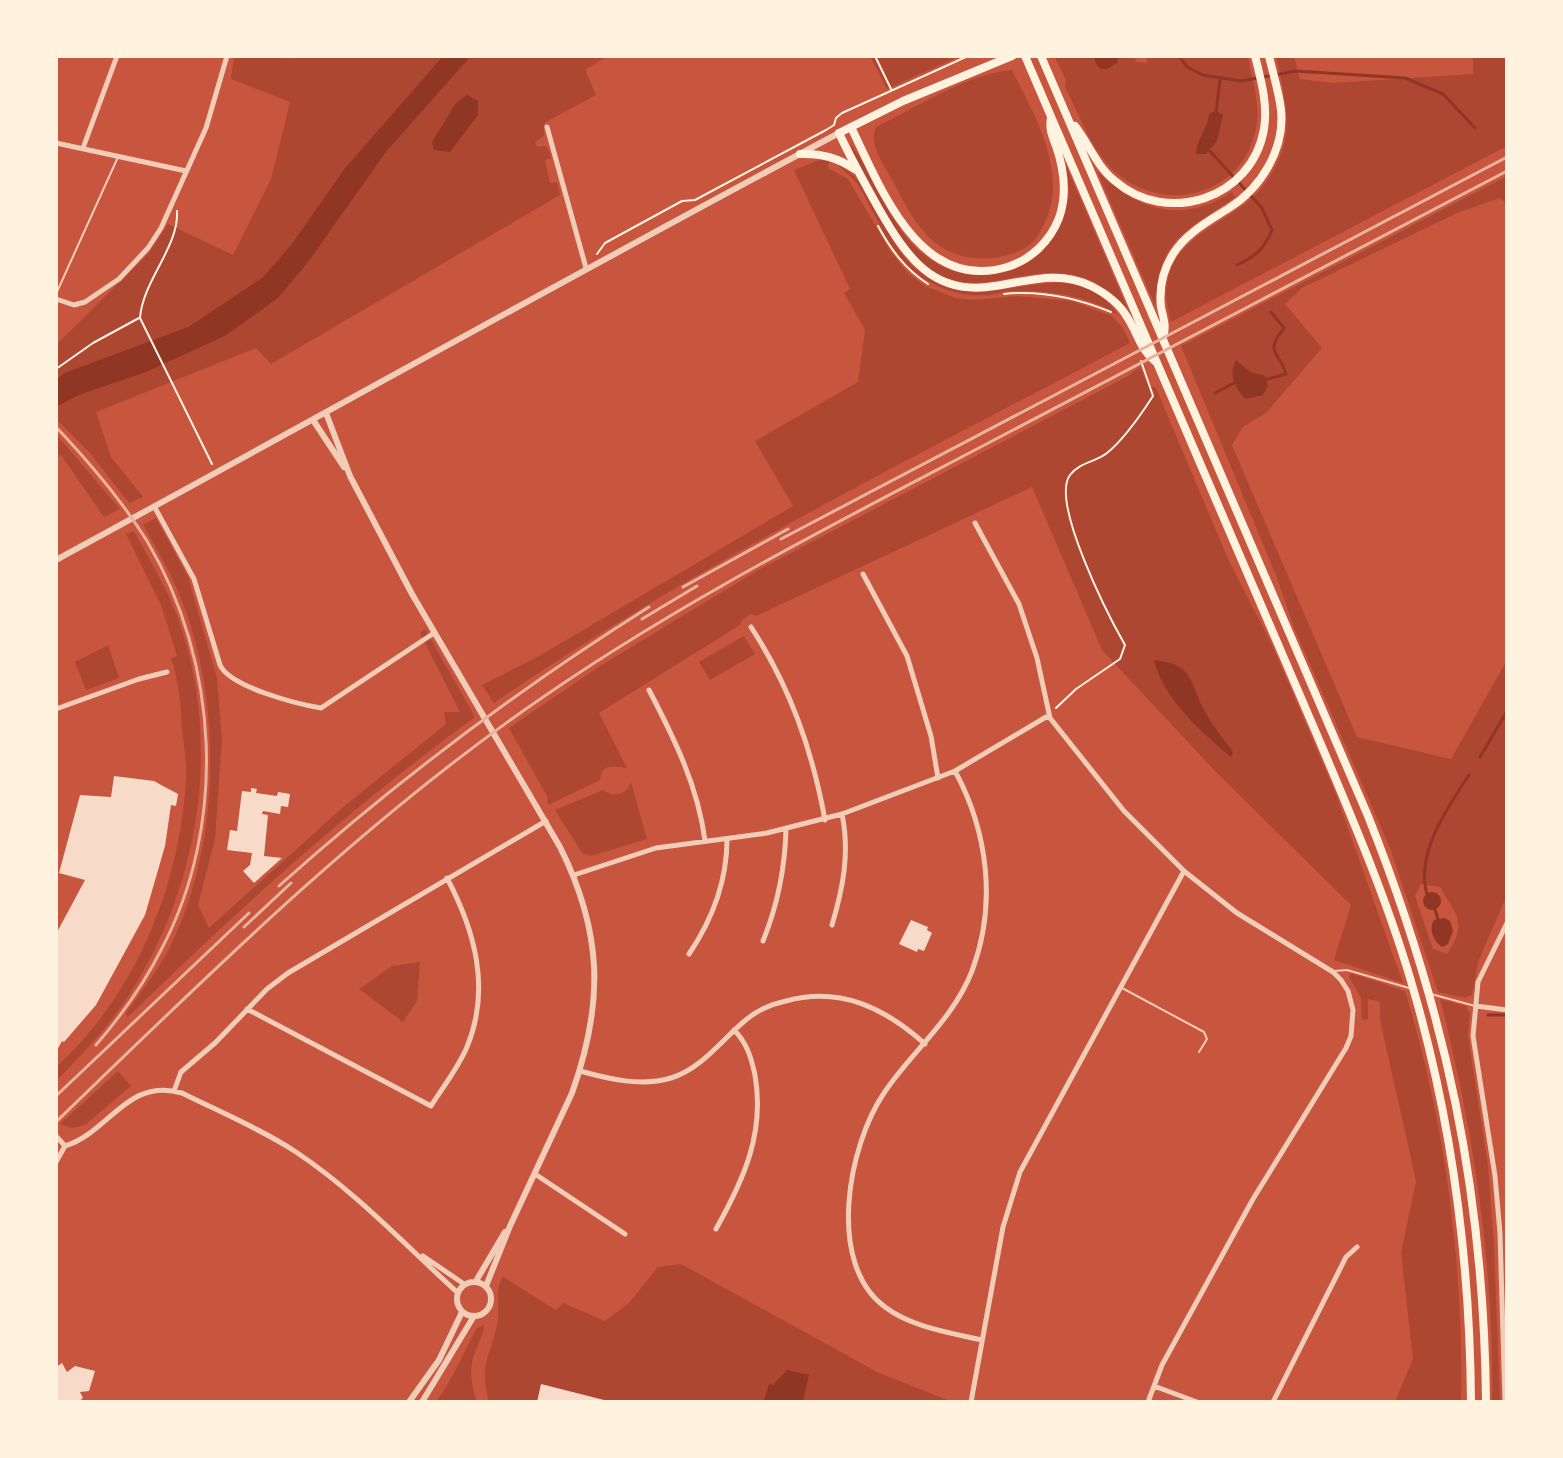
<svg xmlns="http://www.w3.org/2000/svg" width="1563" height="1458" font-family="Poppins,sans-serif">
  <rect width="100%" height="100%" fill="#c8553d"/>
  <path fill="#ae4732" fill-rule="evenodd" d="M234 56H274L291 59 292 56H443L345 168 291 245 263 277 188 327 64 373 56 380V345L149 253 168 224 233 255 271 179 290 102 231 79Z
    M471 56H608L585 70 596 95 544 123V136L535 142 537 147 545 146 549 150 551 158 545 160 550 183 557 182 560 195 271 364 256 348 96 412 111 457 143 497 129 503 91 454 56 419V407L79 395 144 373 225 336 309 261 386 152Z
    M870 56H960L887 89Z
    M1054 56H1093L1096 64 1102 69H1109L1117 62V56H1134L1136 62 1147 63V56H1248C1252 80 1261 105 1256 129 1243 194 1169 214 1120 176 1093 155 1080 116 1065 87L1066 80ZM1209 114 1217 141 1206 154H1196C1196 140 1207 129 1209 114Z
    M1276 56H1294L1300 79 1333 83 1473 74V56H1507V146L1171 322C1169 313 1166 302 1166 292 1168 236 1228 225 1259 191 1270 179 1278 163 1283 148 1292 117 1282 86 1276 56Z
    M1012 70C1031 109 1051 141 1053 185 1054 202 1044 235 1028 246 1004 262 965 263 941 247 916 230 905 203 891 178 883 163 868 144 876 127 917 107 967 74 1012 70Z
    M851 145C879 180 889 230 927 257 979 296 1053 270 1067 205 1071 191 1067 177 1065 163L1128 310C1114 295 1098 281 1078 276 1021 260 973 310 919 260 890 233 873 189 854 156Z
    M819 160 829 161 828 168 848 179 891 252 908 273 925 286 956 298 974 300 1016 296 1072 301 1112 316 1123 328 1130 343C915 457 695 565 494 703L482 685 541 655 793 506 755 441 858 382 865 330 844 293 850 289 794 170Z
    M837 164C887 188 879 267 951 288 1006 305 1076 251 1118 315 1087 295 1048 290 1012 291 1004 291 996 294 988 295 964 297 939 290 919 275 889 253 877 216 858 185 852 176 843 171 837 164Z
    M1097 171C1137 210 1182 225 1232 192L1235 197C1186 232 1159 237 1155 305Z
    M1507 176V204L1500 198 1457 213 1302 288 1285 304 1322 348 1266 413 1243 427 1232 445 1357 737 1451 759 1507 660V895L1478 962 1472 995 1465 998 1438 992 1390 848 1293 625 1277 578 1181 346ZM1421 884 1440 887C1457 916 1468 923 1447 954L1433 949 1415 896Z
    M1140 367 1148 385 1156 388 1229 561 1272 645 1335 792 1403 983 1334 960 1351 905 1215 771 1102 650 1032 487 756 616 751 614 742 620 740 625 599 713 627 768C615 767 602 762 600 780L548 805 547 796 509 728 600 666 760 569 1128 376Z
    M56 434 120 509 104 517 61 455 56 458Z
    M156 518 188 577 217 678 222 738 215 839 198 905 209 928 342 808 446 724 444 712H460L420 633 425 629 475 717C351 807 236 911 127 1018L126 1013C142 991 158 970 170 947 220 845 223 706 182 601 172 574 157 550 143 525Z
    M134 531C150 561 169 591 180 624 221 744 200 880 134 987 113 1022 84 1053 56 1081V1067C136 995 180 885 186 779 187 763 184 746 182 730 181 705 179 682 171 658L177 656 161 605 126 534Z
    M744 636 755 654 710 680 699 662Z
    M108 645 119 678 86 690 75 662Z
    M631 782 647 839 591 856 582 853 555 810 603 790C614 798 626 795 631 782Z
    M420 962 417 1001 403 1022 359 989 392 966Z
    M1351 973 1405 991C1445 1119 1464 1268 1461 1402H1395L1413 1359 1401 1253 1416 1181 1380 1020V1002L1368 999V1019L1362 1020 1361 998 1349 977Z
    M1440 999 1466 1006 1470 1014 1468 1036 1488 1166 1494 1245 1500 1402H1492C1494 1266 1474 1131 1440 999Z
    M118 1071 131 1086 85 1125 72 1128 60 1124Z
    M681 1264 879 1373 953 1402H489C478 1362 492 1355 498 1320 500 1305 494 1289 503 1277L556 1310 563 1303 605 1321 629 1303 658 1267Z
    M484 1325C484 1334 479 1341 476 1350 468 1368 471 1383 477 1402H436C453 1379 463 1353 477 1328Z"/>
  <path fill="#8f3625" d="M443 56H471L386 152 309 261 278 298 225 336 144 373 79 395 56 407V380L64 373 188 327 263 277 291 245 345 168Z
    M1093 56H1117L1118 62 1108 69H1101L1096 64Z
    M467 95 478 101V115L450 152 434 150 432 142 456 103Z
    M1216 111 1223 115 1217 141 1206 154H1196C1196 140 1207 129 1209 114Z
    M1236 360 1250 372 1265 376 1268 386 1263 395 1245 399C1235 387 1228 375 1236 360Z
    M1154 660C1194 664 1189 681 1204 710 1212 725 1223 738 1233 752L1231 757C1203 734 1162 697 1154 660Z
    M1423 901a9 9 0 1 1 18 0a9 9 0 1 1-18 0Z
    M1444 918 1450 921 1453 931 1448 944 1442 947C1434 942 1428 929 1434 920Z
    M787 1370 809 1375 803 1402 764 1401 769 1384 773 1385Z"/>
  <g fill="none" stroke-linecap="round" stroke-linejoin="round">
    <path stroke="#8f3625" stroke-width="3" d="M1179 56 1187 67 1203 75 1241 81 1296 71 1405 78 1443 94 1475 128
      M1216 112 1220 80
      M1208 149 1262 208 1272 230C1264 249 1255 257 1237 265
      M1264 380 1286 374C1280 351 1263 354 1284 328L1271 312
      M1215 393 1236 382
      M1480 757 1507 711
      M1428 897C1413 856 1448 807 1469 775
      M1434 907 1438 919
      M1488 1015H1507"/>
  </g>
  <path fill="#f7dbc8" d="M114 776 154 781 163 786 178 794 176 806 171 805 165 846 145 915 96 1005 64 1042 62 1041 56 1052V934L85 880 59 873 80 795 111 797Z
    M251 788 257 789 256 793 277 796 278 792 290 794 288 807 281 806 280 814 263 811 262 814 268 815 264 856 282 858 254 883 243 871 250 865 252 853 227 850 230 830 237 831 242 791 251 792Z
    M911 920 928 927 927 930 932 933 924 951 918 949 917 952 899 944Z
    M62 1363 67 1372 75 1366 95 1371 89 1391 80 1392 83 1398 78 1402H56V1367Z
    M541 1384 608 1401V1402H537Z"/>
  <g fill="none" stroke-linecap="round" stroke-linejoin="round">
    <path stroke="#fff3e0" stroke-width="2" d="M875 56 891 89
      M177 211C179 247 143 280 140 318L212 464
      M878 226C891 250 905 269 928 284
      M597 254 605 243 682 201 695 200 826 130 834 125 836 118 842 113 968 56
      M1004 294C1041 290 1077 298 1111 312
      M56 369 93 343 139 318
      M1056 708 1076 689 1120 659 1125 645C1109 617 1050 502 1070 475 1080 462 1096 462 1107 453 1122 441 1142 413 1153 396L1141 361"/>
    <path stroke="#f1ccb7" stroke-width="2" d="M56 294 118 157
      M1334 971 1347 970 1409 988
      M1122 988 1204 1032 1207 1039 1199 1052
      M1431 994 1475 1006"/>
    <path stroke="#f1ccb7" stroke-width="5" d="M547 127 586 268
      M56 143 186 171
      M83 148 117 56
      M56 299 74 305 85 302 119 279 148 248 161 228 206 128 227 56
      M154 506 194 579 220 665C230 687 297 704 321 708L434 633
      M975 523 1019 604 1037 658 1050 718 1124 811 1184 871 1237 913 1333 972 1341 980 1348 991 1353 1010 1351 1036 1346 1048 1253 1199 1162 1365 1148 1402
      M863 574 907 656 931 736 938 778
      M751 627C790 687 812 749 825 820
      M649 690C674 738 698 786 705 841
      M56 709 139 679 167 672
      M955 771C988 832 997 905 972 971 953 1020 912 1051 884 1093 848 1146 826 1264 885 1307 911 1327 951 1333 982 1340
      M574 875 656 848 767 833 842 814 955 771 1046 717 1050 718
      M832 925C843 888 850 853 842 814
      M763 941C778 904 785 870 786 829
      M689 954C712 920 727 881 727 839
      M1476 1006 1507 1010
      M247 1009 431 1106C443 1087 458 1068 467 1047 491 989 475 931 447 878
      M580 1071C609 1079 641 1087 671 1078 703 1068 722 1039 747 1019 758 1010 772 1004 786 1001 840 986 885 1008 925 1044
      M174 1091 181 1072 215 1043 267 989 288 973 546 821
      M56 1136 65 1146
      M65 1146C110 1132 127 1077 182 1093 220 1112 261 1129 296 1152 356 1192 405 1245 458 1293
      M56 1162 65 1146
      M535 1174 625 1234
      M716 1229C744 1179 765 1133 755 1075 751 1057 747 1043 734 1030
      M423 1256 464 1284
      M1154 1386 1197 1402
      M971 1402 1003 1227 1020 1172 1184 871
      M1273 1402 1346 1257 1357 1247
      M1505 1402 1500 1233 1495 1176 1473 1036 1478 982 1507 923"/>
    <path stroke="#f1ccb7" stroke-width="6" d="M326 413 350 476 412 594 560 847C603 933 604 1003 572 1093L510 1226 486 1286
      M313 420 344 467
      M56 560C317 418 576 273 839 133
      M476 1281 505 1232
      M457 1299a17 17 0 1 1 34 0a17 17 0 1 1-34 0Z
      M409 1402 439 1360 462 1312
      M422 1402 474 1316"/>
    <path stroke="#fff3e0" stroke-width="8" d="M839 133 903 101 1012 56"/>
    <path stroke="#fff3e0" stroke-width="8" d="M1025 56 1317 735C1353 820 1390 906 1415 995 1453 1128 1470 1264 1471 1402
      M1041 56 1368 816C1446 1012 1484 1191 1486 1402
      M1075 126C1089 144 1097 167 1115 181 1167 226 1252 199 1264 129 1268 104 1261 80 1255 56
      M851 127C881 189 920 293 1007 267 1031 260 1050 241 1059 218 1067 195 1064 169 1056 146 1052 135 1049 130 1051 117
      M839 133C851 159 865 184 879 209 906 256 933 297 995 286 1028 281 1059 270 1091 286 1105 293 1119 303 1127 317 1138 333 1140 350 1156 362
      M800 154C822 153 838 158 856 170
      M1163 337C1167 326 1163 318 1161 307 1159 289 1163 270 1173 254 1186 233 1209 221 1229 208 1261 188 1285 149 1281 110 1279 92 1273 74 1269 56"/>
    <path stroke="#e9b49f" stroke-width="3" d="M56 427C90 463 121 499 147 541 219 662 228 824 161 950 144 984 121 1016 96 1045
      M781 539 1507 157
      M683 587 788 529
      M642 619 697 586
      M279 886C395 782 517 690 649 607
      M244 927 291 883
      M56 1096 249 913
      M56 1122C205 978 353 831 523 711 671 606 834 524 994 440 1165 351 1336 260 1507 171"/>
  </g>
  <rect width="1563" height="1458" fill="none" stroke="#fff3e0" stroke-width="116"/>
</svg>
